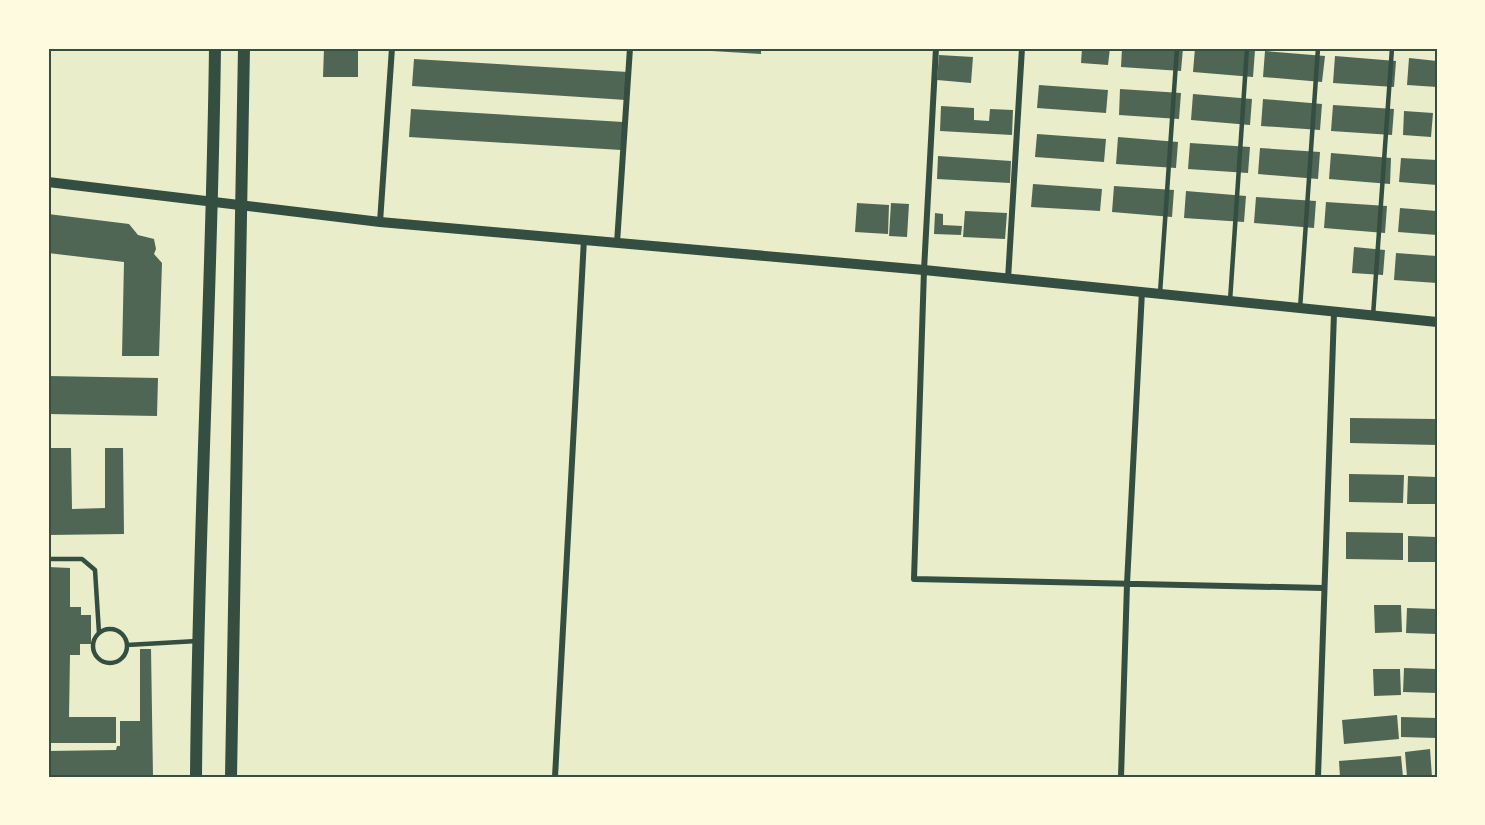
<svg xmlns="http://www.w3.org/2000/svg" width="1485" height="825" font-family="Commissioner,sans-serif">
  <rect width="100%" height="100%" fill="#e9edc9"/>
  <path fill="#4f6655" d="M324 48H358V77H323Z
    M663 48H761V54Z
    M1082 48H1110L1108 65 1081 63Z
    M1122 48H1183L1181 71 1121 67Z
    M1195 48 1255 50 1253 77 1193 72Z
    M1265 51 1325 56 1322 82 1263 77Z
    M939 55 973 57 971 83 937 80Z
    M1335 56 1396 61 1394 87 1333 83Z
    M1409 58 1437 61V87L1407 85Z
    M414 59 628 72 626 100 412 86Z
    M1039 85 1108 90 1106 113 1037 108Z
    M1120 89 1181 93 1179 119 1119 115Z
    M1193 94 1252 99 1250 125 1191 120Z
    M1263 99 1322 104 1320 130 1261 126Z
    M1333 105 1394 109 1392 135 1331 131Z
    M941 106 974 108V120L989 121 990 109 1013 110 1012 135 940 131Z
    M411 109 623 122 621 150 409 137Z
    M1404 111 1433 113 1431 137 1403 135Z
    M1037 134 1106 139 1104 162 1035 157Z
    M1118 137 1178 142 1176 168 1116 164Z
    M1190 143 1250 147 1248 173 1188 169Z
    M1260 148 1320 152 1318 179 1258 174Z
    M1331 153 1391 158 1390 184 1329 179Z
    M938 156 1011 161 1010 183 937 179Z
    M1401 158 1437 160V185L1399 182Z
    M1033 184 1102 189 1100 211 1031 207Z
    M1114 186 1174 190 1172 217 1112 212Z
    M1186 191 1246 196 1244 222 1184 218Z
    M1256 197 1316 201 1314 228 1254 223Z
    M1326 202 1387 206 1385 233 1324 228Z
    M857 203 889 205 888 234 855 232Z
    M891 203 909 204 907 237 889 236Z
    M1400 208 1437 211V235L1398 232Z
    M965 211 1007 213 1005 239 963 237Z
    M935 213 943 214V225L962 226 961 235 934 234Z
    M48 214 129 224 138 235 154 239 156 249 154 254 162 263 159 356H122L124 262 48 253Z
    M1354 247 1385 250 1383 275 1352 273Z
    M1396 253 1437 256V283L1394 280Z
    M48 376 158 378 157 416 48 414Z
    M1350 418 1437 419V445L1350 443Z
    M48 448H71L72 509 105 508V448H123L124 534 48 535Z
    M1349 474 1404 475 1403 503 1349 502Z
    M1408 476 1437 477V504H1407Z
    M1346 532 1403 533V560L1346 559Z
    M1408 536 1437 537V562H1408Z
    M48 567 70 568V607H81V615H91V644H80V655H70L69 717H116V743H48Z
    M1374 605H1401L1402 632 1375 633Z
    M1407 608 1437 609V634L1406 633Z
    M140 649H151L153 777H48V751L116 750 117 746H120V721H140Z
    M1404 668 1437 669V693L1403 692Z
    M1373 669H1400L1401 695 1374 696Z
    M1397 715 1399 739 1344 744 1342 720Z
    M1401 717 1437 718V738L1401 737Z
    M1430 749 1432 777H1407L1405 752Z
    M1401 756 1403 777H1340L1339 761Z"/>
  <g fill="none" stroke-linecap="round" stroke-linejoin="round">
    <path stroke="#344e41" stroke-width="4.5" d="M1160 293 1177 48
      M1230 301 1247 48
      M1300 309 1318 48
      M1373 316 1392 48
      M48 559H82L95 570 99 633
      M93 646a17 17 0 1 1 34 0a17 17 0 1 1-34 0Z
      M127 645 197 641"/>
    <path stroke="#344e41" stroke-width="6" d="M936 48 924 270 914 579 1323 588
      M380 222 392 48
      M617 243 630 48
      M1008 279 1022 48
      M555 777 584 239
      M1121 777 1127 584 1142 291
      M1318 777 1334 313"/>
    <path stroke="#344e41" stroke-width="10" d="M48 182 380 222 924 270 1437 322"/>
    <path stroke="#344e41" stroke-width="12" d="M196 777C198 534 212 291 215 48
      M231 777 244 48"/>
  </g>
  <rect width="1485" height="825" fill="none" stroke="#fefae0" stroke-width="99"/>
  <rect x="50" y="50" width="1386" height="726" fill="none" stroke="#344e41" stroke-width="2"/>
</svg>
